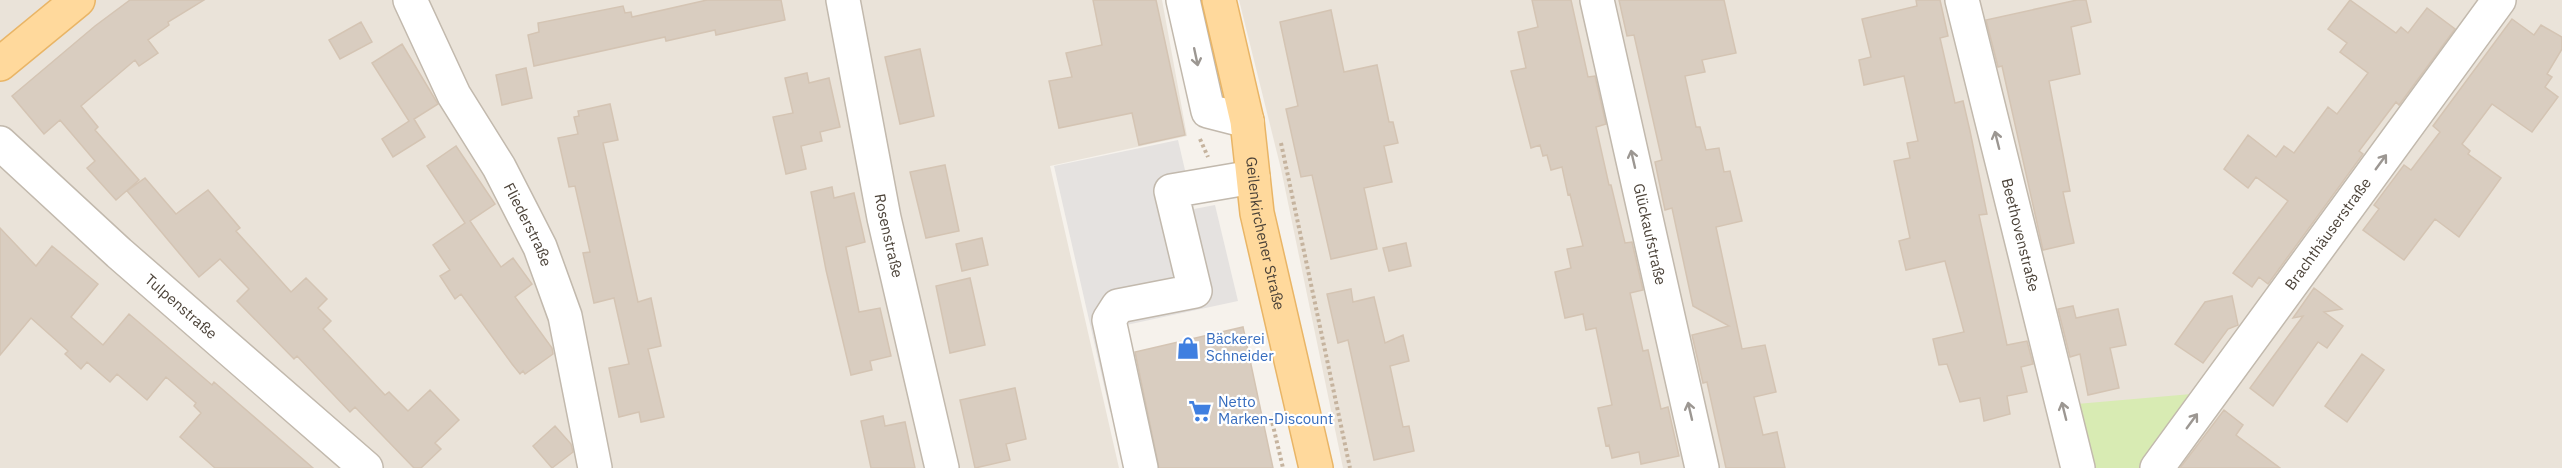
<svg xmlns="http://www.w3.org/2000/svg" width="2562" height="468" font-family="'IBM Plex Sans',sans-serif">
  <rect width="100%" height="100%" fill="#f6f2ec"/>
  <path fill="#eae3d9" d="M0 0H1162L1187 136 1050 166 1119 468H0Z
    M1239 0H2562V468H1343L1281 169Z"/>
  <path fill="#d8ebb3" d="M2203 393 2150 468H2081L2065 405Z"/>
  <path fill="#e5e2e0" d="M1178 140 1194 209 1215 205 1238 301 1117 327 1134 406 1110 412 1054 166Z"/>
  <path fill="#d9cdc0" stroke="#d4c4b3" stroke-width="1.5" d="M130 0H204L168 22 169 25 148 40 158 53 139 66 135 60 81 106 98 127 95 130 139 180 116 200 87 168 95 161 60 120 44 134 12 96 95 26Z
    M707 0H781L785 20 716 35 715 30 666 41 665 37 534 66 528 35 539 32 538 23 623 6 625 13 631 12 632 17Z
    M1093 0H1156L1185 135 1139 145 1132 113 1059 128 1049 81 1072 77 1066 53 1102 45Z
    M1532 0H1571L1588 77 1595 76 1606 124 1596 127 1609 185H1611L1625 243 1632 242 1643 290 1630 293 1643 351 1648 350 1661 409 1668 407 1679 456 1641 464 1639 452 1612 458 1609 445 1606 446 1598 408 1612 405 1596 328 1586 330 1583 314 1565 318 1555 272 1571 268 1567 249 1583 246 1570 194 1568 195 1562 167 1551 170 1547 155 1543 156 1540 145 1531 148 1511 71 1526 68 1518 32 1538 27Z
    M1619 0H1724L1736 53 1702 60 1705 72 1685 76 1696 127H1700L1706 150 1719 148 1724 172 1730 171 1742 221 1716 227 1742 349 1765 345 1776 392 1754 397 1763 435 1777 432 1785 468H1726L1707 382 1703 383 1692 335 1729 326 1693 306 1672 208 1665 210 1655 162 1662 160 1634 35 1627 36Z
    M1916 0H1940L1948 36 1940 38 1955 103 1963 101 1970 131 1987 214 1979 215 2007 345 2027 341 2033 364 2021 367 2027 392 2007 396 2010 414 1984 421 1980 398 1960 402 1947 364 1939 365 1933 339 1964 332 1945 261 1906 270 1899 241 1910 238 1894 161 1910 158 1907 143 1918 141 1904 76 1864 85 1859 60 1871 57 1862 19 1917 6Z
    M2077 0H2086L2091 22 2071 27 2080 74 2049 81 2070 191 2063 192 2074 243 2043 250 2002 66 1998 67 1986 20Z
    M2350 0 2396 33 2401 27 2408 33 2427 8 2455 29 2399 105 2396 102 2359 151 2363 154 2268 284 2259 277 2252 287 2233 273 2288 201 2256 177 2248 188 2224 169 2248 135 2276 157 2284 146 2294 153 2328 107 2337 114 2368 73 2340 52 2347 43 2328 29Z
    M1331 10 1344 72 1377 65 1389 122H1393L1398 143 1384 146 1392 182 1364 188 1377 249 1331 259 1312 175 1301 177 1286 109 1298 106 1280 22Z
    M2512 19 2534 35 2541 25 2562 37V49L2547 74 2552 77 2545 87 2558 97 2532 132 2492 104 2462 144 2470 151 2468 154 2501 178 2459 237 2435 219 2404 260 2363 230 2379 209 2374 205 2404 165 2411 170 2440 132 2433 126Z
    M361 22 372 42 340 59 329 40Z
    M402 44 438 104 414 119 425 137 393 157 382 139 409 121 372 63Z
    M920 49 934 116 900 124 885 57Z
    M526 68 532 98 502 105 496 75Z
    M807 73 809 83 829 78 840 127 820 132 822 141 801 146 806 169 786 174 773 117 793 113 785 78Z
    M610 104 618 140 603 143 638 302 651 298 661 346 648 349 664 417 641 422 639 412 619 417 609 368 629 364 614 298 594 303 583 253 590 252 575 186 569 187 558 138 578 134 574 117 579 116 578 111Z
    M456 146 495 204 470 221 501 267 513 258 532 284 515 297 552 348 553 354 525 374 523 371 520 374 512 364 461 294 455 299 440 276 450 270 433 245 465 223 427 166Z
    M945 165 959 231 926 238 910 172Z
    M145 178 176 214 208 190 240 228 236 231 291 292 306 278 327 299 318 308 331 321 323 329 385 395 389 392 408 411 430 390 459 420 435 443 441 449 421 468H414L355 407 350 412 297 356 294 359 237 301 249 289 220 259 199 277 127 191Z
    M832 187 834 198 854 193 865 242 846 247 859 312 880 308 891 356 870 361 872 370 851 375 826 270 811 192Z
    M0 228 36 266 52 246 98 284 71 317 103 345 129 314 212 385 214 382 313 468H215L180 437 201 413 194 406 196 403 166 377 147 400 117 374 110 382 87 362 81 369 65 354 68 351 31 318 0 355Z
    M982 238 988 265 962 271 956 244Z
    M1406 243 1411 266 1389 271 1383 248Z
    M970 278 985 345 950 353 936 286Z
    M2314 288 2342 309 2324 312 2343 326 2327 348 2318 342 2273 406 2250 388 2303 316 2293 318Z
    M1351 289 1353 302 1374 297 1385 343 1403 335 1409 361 1390 366 1403 427 1409 426 1414 451 1374 460 1348 340 1338 343 1327 294Z
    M2232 296 2238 325 2228 329 2203 363 2175 344 2205 302Z
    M2073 306 2076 318 2118 309 2126 345 2110 348 2119 388 2088 395 2080 354 2070 357 2058 309Z
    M1243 327 1273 468H1159L1135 352Z
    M2362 354 2384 370 2347 422 2325 406Z
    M1015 388 1026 439 1006 444 1010 460 975 468 960 400Z
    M2224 410 2243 425 2236 435 2280 468H2180Z
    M883 416 885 426 905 422 915 468H871L861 421Z
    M555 426 571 444 573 452 552 468 533 446Z"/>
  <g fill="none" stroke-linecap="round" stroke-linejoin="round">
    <g stroke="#c2b9ad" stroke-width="36">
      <g id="minor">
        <path id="s1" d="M410 0 454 95 499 167 540 247 565 316 595 468"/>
        <path id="s2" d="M843 0 884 218 942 468"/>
        <path d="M1183 0 1208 111 1247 121"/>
        <path id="s3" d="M1597 0 1702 468"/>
        <path id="s4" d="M1962 0 2078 468"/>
        <path id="s5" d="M0 143 119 253 366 468"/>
        <path d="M1141 468 1109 320 1118 306 1195 291 1171 191 1253 177"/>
        <path id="s6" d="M2157 468 2499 0"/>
      </g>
    </g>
    <g stroke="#e9b566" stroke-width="36">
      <g id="major">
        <path id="s7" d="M1219 0 1247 121 1257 213 1316 468"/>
        <path d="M0 64 78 0"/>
      </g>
    </g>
    <path stroke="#c5b39e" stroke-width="4" stroke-dasharray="3 3" stroke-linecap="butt" d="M1200 139 1208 157
      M1281 143 1350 468
      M1271 417 1283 468"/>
    <use href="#minor" stroke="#fff" stroke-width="33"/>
    <use href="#major" stroke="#ffd99c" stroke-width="33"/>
  </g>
  <defs><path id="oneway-shaft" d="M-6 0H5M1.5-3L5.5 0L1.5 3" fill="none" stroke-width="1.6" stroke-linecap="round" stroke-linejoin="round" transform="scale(1.5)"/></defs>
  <g stroke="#9c9792">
    <use href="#oneway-shaft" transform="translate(1196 57) rotate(78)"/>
    <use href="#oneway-shaft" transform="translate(1997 140) rotate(-104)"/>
    <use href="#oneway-shaft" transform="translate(1633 159) rotate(-103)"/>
    <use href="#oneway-shaft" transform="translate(2381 162) rotate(-54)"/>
    <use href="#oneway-shaft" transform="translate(1690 411) rotate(-103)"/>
    <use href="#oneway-shaft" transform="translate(2064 411) rotate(-104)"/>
    <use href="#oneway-shaft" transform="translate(2192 421) rotate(-54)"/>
  </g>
  <defs>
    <g id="shop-bare" transform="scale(1.8)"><path d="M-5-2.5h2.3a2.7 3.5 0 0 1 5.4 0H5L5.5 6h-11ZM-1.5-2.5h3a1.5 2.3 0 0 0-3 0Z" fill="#3f7fe0" stroke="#fff" stroke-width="2.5" paint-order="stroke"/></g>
    <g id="supermarket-bare" transform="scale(1.8)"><path d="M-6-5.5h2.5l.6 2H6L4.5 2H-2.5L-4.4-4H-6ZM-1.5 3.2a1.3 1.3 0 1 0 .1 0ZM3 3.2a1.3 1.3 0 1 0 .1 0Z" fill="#3f7fe0" stroke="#fff" stroke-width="2.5" paint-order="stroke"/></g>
  </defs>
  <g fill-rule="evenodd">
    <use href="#shop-bare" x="1188" y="348"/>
    <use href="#supermarket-bare" x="1200" y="411"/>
  </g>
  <g text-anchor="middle" stroke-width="4.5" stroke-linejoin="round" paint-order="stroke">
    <g font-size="15" fill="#4b4238" stroke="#fff">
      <text dy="5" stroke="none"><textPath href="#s1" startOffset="254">Fliederstraße</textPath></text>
      <text dy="5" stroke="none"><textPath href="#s3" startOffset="240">Glückaufstraße</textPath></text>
      <text dy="5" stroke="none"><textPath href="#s4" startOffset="242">Beethovenstraße</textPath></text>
      <text dy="5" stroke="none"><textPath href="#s6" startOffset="290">Brachthäuserstraße</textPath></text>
      <text dy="5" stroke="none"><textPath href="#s2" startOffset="240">Rosenstraße</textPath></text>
      <text dy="5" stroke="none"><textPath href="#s7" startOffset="238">Geilenkirchener Straße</textPath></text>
      <text dy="5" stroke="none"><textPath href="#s5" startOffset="244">Tulpenstraße</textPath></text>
    </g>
    <g font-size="15" fill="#366cbe" stroke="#fff" text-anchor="start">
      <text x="1206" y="344">Bäckerei<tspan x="1206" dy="17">Schneider</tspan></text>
      <text x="1218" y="407">Netto<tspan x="1218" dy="17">Marken-Discount</tspan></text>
    </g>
  </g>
</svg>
